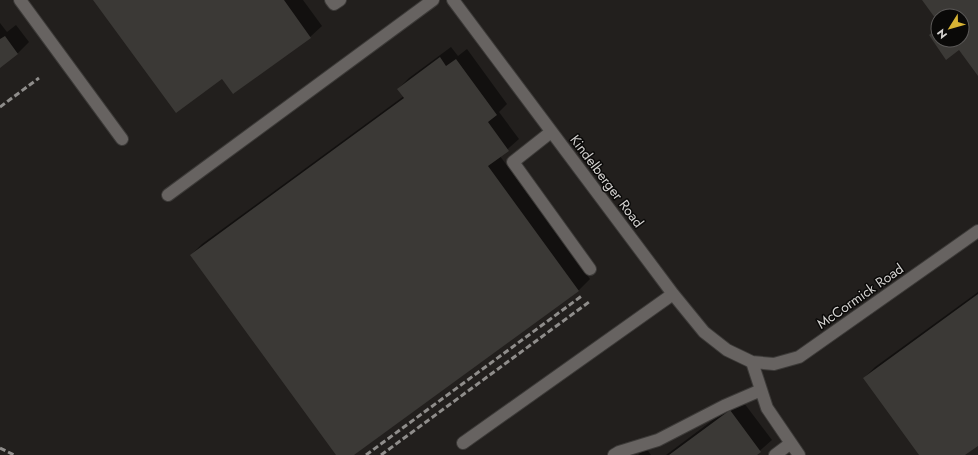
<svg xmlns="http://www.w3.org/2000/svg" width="978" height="455" font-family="Jost,sans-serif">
  <rect width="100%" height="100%" fill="#221f1d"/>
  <path fill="#0007" d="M94 0H303L322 26 310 37 234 93 222 78Z
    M0 23 7 32 16 25 29 42 18 53 0 66Z
    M451 47 458 56 467 49 507 104 499 112 519 139 500 156 590 279 579 290 353 455H337L191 255 202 244 404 96 398 89 409 78Z
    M978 292V444L964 455H921L864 378 875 367Z
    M741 399 772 440 755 455H666Z
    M646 448 651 455H638Z"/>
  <path fill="#3b3936" d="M93 0H284L311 38 233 94 222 79 176 113Z
    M922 0H978V76L959 50 946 60 929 35 938 28V40H962V16H938V22Z
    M5 36 18 54 0 68V39Z
    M440 57 446 66 456 59 497 115 488 122 509 151 488 166 579 291 354 455H336L190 255 404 98 397 89Z
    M978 294V446L965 455H919L863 378Z
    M730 410 761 452 757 455H669Z"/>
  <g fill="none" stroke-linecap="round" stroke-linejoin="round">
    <g stroke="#3c3a38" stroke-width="14">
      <path id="minor" d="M20 0 122 139
        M331 0 334 4 340 0
        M453 0 673 294 704 332 727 350 752 362 774 364 799 357 978 231
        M551 132 513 162 590 269
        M168 195 433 0
        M752 362 767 408 799 455
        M463 443 673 294
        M614 455 619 452 658 440 724 406 761 390
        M775 455 791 443"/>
    </g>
    <use href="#minor" stroke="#676361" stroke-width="12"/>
    <path stroke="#8f8d8b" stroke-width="3" stroke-dasharray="6 3" stroke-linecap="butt" d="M0 107 39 78
      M0 448 14 455
      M366 455 583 295
      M381 455 589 302"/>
  </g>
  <g text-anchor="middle" stroke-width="3" stroke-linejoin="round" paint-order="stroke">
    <g font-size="14" fill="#d6d4d2" stroke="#0a0908">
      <text transform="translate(607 181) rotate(53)" y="5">Kindelberger Road</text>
      <text transform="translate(860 296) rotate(-35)" y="5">McCormick Road</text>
    </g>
  </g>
  <g transform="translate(950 28) rotate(233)"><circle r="19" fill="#0a0908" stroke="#5c5a59"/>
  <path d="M0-3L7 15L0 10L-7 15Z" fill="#d8b434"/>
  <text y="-6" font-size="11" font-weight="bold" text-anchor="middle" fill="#d6d4d2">N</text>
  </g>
</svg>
